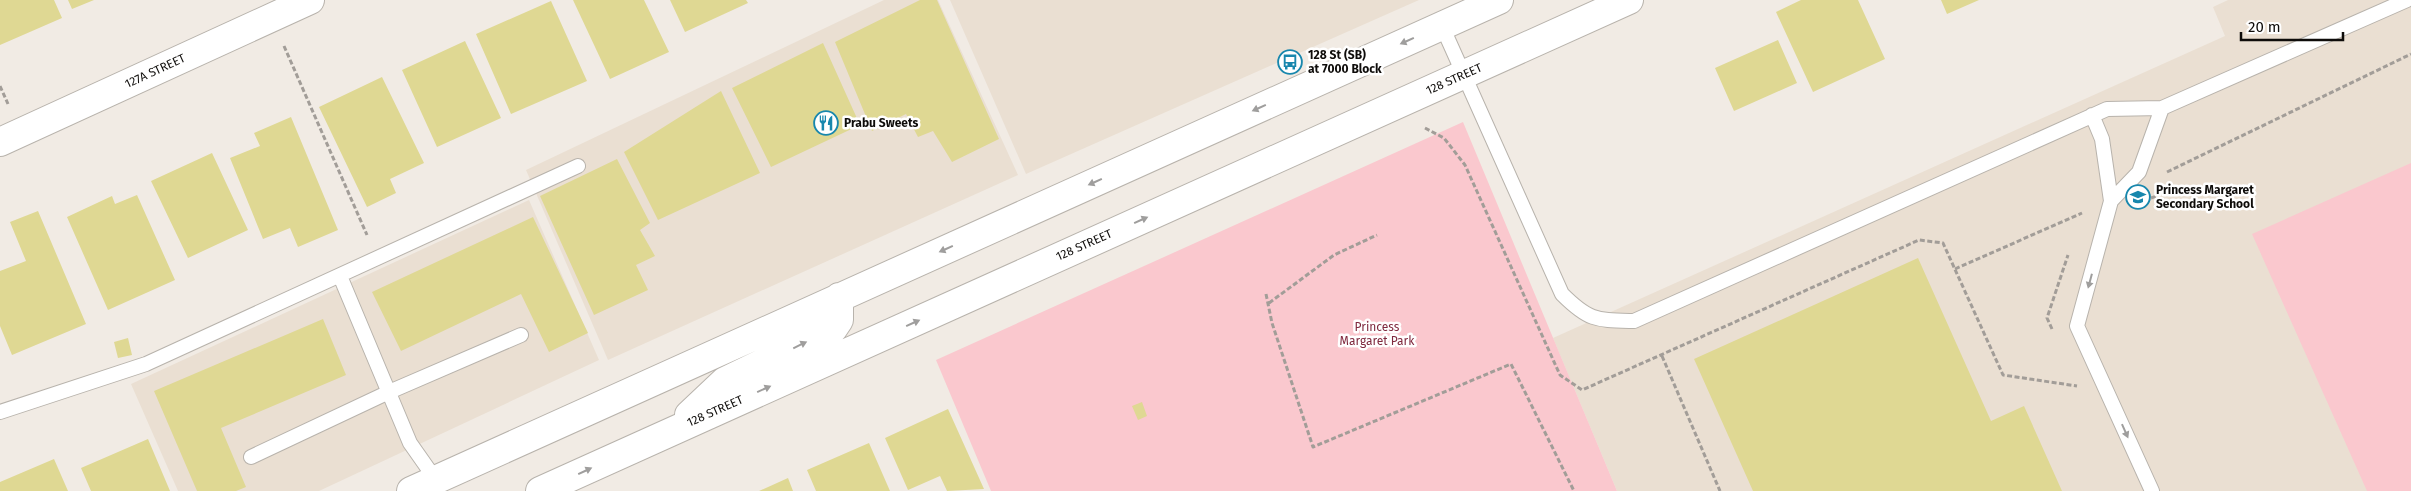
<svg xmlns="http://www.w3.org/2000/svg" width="2411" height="491" font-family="'Fira Sans',sans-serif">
  <rect width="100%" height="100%" fill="#f1ebe4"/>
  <path fill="#eadfd2" d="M884 0H938L1018 175 608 360 526 170Z
    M950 0H1419L1026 174Z
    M2228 0H2411V491H1617L1553 338 2225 36 2213 7Z
    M529 200 599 360 319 491H178L131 384Z"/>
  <path fill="#fac8ce" d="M1463 122 1617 491H991L936 360Z
    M2411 163V491H2367L2252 234Z"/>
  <path fill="#dfd893" d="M0 0H54L62 18 0 45Z
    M68 0H94L72 9Z
    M573 0H644L669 52 610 79Z
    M670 0H746L748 3 685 32Z
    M920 0H937L999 139 952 162 933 131 918 137 906 114 872 131 835 42Z
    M1801 0H1858L1885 59 1813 92 1776 12Z
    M1941 0H1979L1947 14Z
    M551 1 587 81 511 114 476 34Z
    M1778 40 1797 83 1734 111 1715 68Z
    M465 41 501 118 437 147 402 70Z
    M823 43 860 125 771 167 732 88Z
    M382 77 424 163 390 179 396 193 367 207 319 107Z
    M721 91 760 173 658 220 624 152Z
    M291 117 338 230 298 247 290 228 263 239 230 158 260 146 254 133Z
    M212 153 248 230 188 258 151 181Z
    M617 159 650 223 640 230 655 256 636 265 648 290 594 315 540 196Z
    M137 195 175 280 108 310 67 217 112 196 115 204Z
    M38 211 86 324 12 355 0 326V271L26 261 10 222Z
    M533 217 588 333 549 352 521 294 401 351 372 292Z
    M1918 258 1991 421 2024 406 2062 491H1753L1694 359Z
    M323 319 346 375 221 428 246 487 236 491H197L154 391Z
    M128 338 132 355 118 358 114 342Z
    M1142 402 1147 416 1138 420 1132 406Z
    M948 409 984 489 947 491 940 476 908 490 885 438Z
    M148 439 170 491H91L81 468Z
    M869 443 890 491H816L807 470Z
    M54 459 68 491H0V482Z
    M788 478 793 491H759Z"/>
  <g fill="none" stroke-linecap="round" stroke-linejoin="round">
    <g stroke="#b8b3ac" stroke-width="16">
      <path id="service" d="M1442 26 1562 294C1589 321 1596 320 1634 321L2107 109 2162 108 2407 0
        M2092 115 2102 139 2111 201 2077 326 2152 491
        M2111 201 2139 172 2162 108
        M340 276 410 443 436 480
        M0 412 146 364 578 166
        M251 457 389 392 521 335"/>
    </g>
    <g stroke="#b8b3ac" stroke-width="30">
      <path id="minor" d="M0 142 310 0"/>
    </g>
    <g stroke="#b8b3ac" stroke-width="30">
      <path id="secondary" d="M689 415 725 381 833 329 839 320V297
        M411 491 1499 0
        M540 491 1629 0"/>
    </g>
    <path stroke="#a29d98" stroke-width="3" stroke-dasharray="5 2.5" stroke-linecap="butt" d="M284 46 367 235
      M0 86 8 104
      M1425 128 1444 138 1465 165 1560 375 1582 390 1919 240 1943 243 2003 375 2077 386
      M2167 172 2411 54
      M2151 198 2157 196 2160 187
      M1955 269 2082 213
      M1266 294 1272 323 1313 447 1511 364 1574 491
      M1269 303 1334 255 1377 235
      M2052 329 2047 318 2068 255
      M1662 356 1720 491"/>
    <use href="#service" stroke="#fff" stroke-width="14"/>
    <use href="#minor" stroke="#fff" stroke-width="28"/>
    <use href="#secondary" stroke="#fff" stroke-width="28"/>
  </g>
  <defs><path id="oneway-solid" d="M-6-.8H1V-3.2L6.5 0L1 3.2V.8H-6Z" transform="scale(1.25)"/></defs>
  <g fill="#9f9e9d">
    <use href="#oneway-solid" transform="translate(1407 41) rotate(156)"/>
    <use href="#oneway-solid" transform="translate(1259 108) rotate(156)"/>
    <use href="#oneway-solid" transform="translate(1095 182) rotate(156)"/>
    <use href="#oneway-solid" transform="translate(1141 220) rotate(-24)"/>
    <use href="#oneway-solid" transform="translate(946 249) rotate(156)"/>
    <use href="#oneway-solid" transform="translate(2090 281) rotate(105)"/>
    <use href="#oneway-solid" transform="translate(913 323) rotate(-24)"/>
    <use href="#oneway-solid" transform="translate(800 345) rotate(-26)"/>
    <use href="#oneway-solid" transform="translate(764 389) rotate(-24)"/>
    <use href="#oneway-solid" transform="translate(2125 431) rotate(66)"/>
    <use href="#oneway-solid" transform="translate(585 471) rotate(-25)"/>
  </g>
  <defs>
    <g id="bus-ring" transform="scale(1.25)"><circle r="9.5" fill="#fff" stroke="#1887ad" stroke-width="1.5"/><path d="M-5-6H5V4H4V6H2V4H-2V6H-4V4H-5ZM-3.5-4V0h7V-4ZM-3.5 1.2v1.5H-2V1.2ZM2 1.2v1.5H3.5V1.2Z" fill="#1887ad"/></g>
    <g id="restaurant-ring" transform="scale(1.25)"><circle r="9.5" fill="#fff" stroke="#1887ad" stroke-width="1.5"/><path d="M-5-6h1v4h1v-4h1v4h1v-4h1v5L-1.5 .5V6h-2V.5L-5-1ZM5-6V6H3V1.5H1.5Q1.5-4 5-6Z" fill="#1887ad"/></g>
    <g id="school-ring" transform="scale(1.25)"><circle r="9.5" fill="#fff" stroke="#1887ad" stroke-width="1.5"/><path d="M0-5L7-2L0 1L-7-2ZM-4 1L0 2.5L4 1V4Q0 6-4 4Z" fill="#1887ad"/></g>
  </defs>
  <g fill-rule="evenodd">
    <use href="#bus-ring" x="1290" y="62"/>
    <use href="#restaurant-ring" x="826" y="123"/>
    <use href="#school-ring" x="2138" y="197"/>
  </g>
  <g text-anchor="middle" stroke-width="5" stroke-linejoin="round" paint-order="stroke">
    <g font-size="12" font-weight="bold" fill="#0e0c0a" stroke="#fff" text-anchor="start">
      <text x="1308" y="59">128 St (SB)<tspan x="1308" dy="14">at 7000 Block</tspan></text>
      <text x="844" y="127">Prabu Sweets</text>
      <text x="2156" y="194">Princess Margaret<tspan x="2156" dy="14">Secondary School</tspan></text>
    </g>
    <g font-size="12" fill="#0e0c0a" stroke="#fff">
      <text transform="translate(155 71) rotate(-25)" y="4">127A STREET</text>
      <text transform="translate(1454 79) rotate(-24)" y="4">128 STREET</text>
      <text transform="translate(1084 245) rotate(-24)" y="4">128 STREET</text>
      <text transform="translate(715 411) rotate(-24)" y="4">128 STREET</text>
    </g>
    <g font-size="12" fill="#7f293e" stroke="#fff">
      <text x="1377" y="331">Princess<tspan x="1377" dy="14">Margaret Park</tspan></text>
    </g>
  </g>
  <path d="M2241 32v8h102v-8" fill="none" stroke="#0e0c0a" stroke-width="2.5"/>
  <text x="2248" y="32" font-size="15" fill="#0e0c0a" stroke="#ffffff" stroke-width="4" paint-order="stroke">20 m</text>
</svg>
